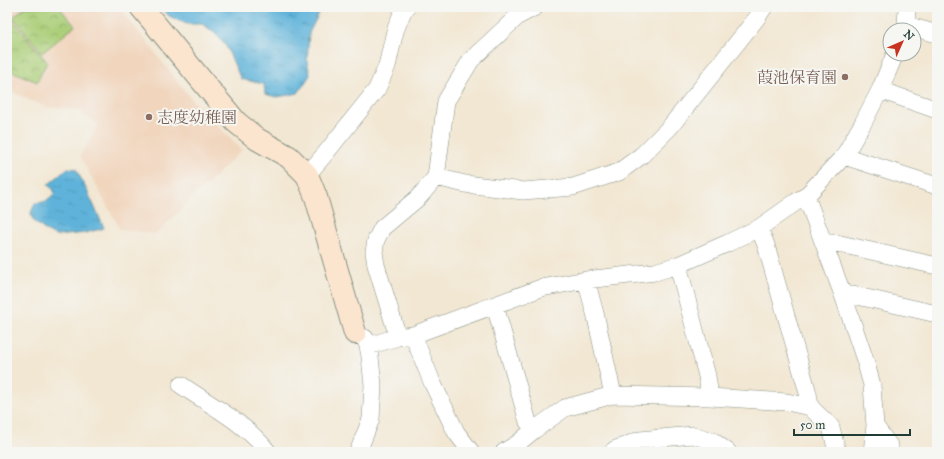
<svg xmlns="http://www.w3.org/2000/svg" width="944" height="459" font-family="'IM FELL Great Primer','Noto Serif JP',serif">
  <defs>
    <pattern id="park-crowns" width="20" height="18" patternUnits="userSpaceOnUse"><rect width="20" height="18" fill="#aace77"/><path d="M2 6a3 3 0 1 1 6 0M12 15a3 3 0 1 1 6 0" fill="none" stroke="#8aa862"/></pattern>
    <pattern id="water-ripples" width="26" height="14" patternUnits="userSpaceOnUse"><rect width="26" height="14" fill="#5eb3da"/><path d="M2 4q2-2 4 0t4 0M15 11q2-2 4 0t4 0" fill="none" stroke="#4d93b2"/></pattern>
  </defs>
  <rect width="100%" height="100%" fill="#f6f6f2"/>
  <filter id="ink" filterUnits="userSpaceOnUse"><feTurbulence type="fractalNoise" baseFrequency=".025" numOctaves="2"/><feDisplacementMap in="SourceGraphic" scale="8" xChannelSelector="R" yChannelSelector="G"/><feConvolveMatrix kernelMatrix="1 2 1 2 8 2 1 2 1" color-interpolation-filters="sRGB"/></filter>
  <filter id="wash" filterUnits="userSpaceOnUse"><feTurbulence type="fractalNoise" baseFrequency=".012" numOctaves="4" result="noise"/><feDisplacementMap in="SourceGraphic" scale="16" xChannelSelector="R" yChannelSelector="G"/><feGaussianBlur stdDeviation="0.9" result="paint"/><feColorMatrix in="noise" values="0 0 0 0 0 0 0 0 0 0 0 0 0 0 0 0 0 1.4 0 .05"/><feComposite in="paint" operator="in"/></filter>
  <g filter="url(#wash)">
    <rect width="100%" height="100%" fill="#f2e7d3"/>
    <path fill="#f1d5bd" d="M7 7H119L193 101 242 150 156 234 120 229 80 156 98 125 79 110 46 107 7 90Z"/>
    <path fill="url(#park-crowns)" stroke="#648656" d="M25 7H59L75 26 42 53 13 17Z
      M7 13 47 62 37 82 7 69Z"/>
    <path fill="url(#water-ripples)" stroke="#3e7887" d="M161 7H322L309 33 307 61 310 75 298 93 277 97 265 94 264 84 241 79 225 44 213 31 202 24H187L169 16Z
      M68 168 76 169 89 195 104 228 85 233 56 236 46 231 33 220 31 213 35 203C45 202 49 202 55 193L53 189 48 185Z"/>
  </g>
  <g filter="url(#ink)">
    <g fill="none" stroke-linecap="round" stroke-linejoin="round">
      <g stroke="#889284" stroke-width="18">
        <path id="street" d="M906 25 937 34
          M904 30 906 25 907 7
          M880 90 937 110
          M844 156 937 186
          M307 175 325 154 377 89 387 66 395 31 403 11 407 7
          M436 177 465 184 523 191 573 187 619 172 642 155 670 127 756 19 764 7
          M806 196 843 295 865 360 872 385 875 426 872 452
          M759 228 766 245 808 393 810 407
          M824 243H836L937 266
          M678 265 707 376 710 397
          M586 280 595 313 613 395
          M843 295H853L937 314
          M495 306 528 422 534 430
          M413 335 432 382 456 432 471 452
          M398 337 376 265 374 252 376 240 382 228 419 197 436 177 446 101 471 60 518 16 535 7
          M368 346 398 337 413 335 541 288 586 280 655 272 678 265 728 243 759 228 796 202 806 196 844 156 863 123 880 90 895 54
          M181 385C210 405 247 424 268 452
          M875 426 890 447 888 452
          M358 452 371 419 373 385 370 357 368 346 365 338 362 337
          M504 452 517 444 534 430 565 408 613 395 710 397 787 402 810 407 831 427 837 452
          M615 452 614 450 640 440 693 435 713 441 728 452"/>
      </g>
      <g stroke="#889284" stroke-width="24">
        <path id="secondary" d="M141 7 236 122 257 139 289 157 307 175 316 197 355 333"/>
      </g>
      <use href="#street" stroke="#fff" stroke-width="17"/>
      <use href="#secondary" stroke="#fbe5cf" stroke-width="22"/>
    </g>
  </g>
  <g fill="#8d6e63" stroke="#f6f6f2" stroke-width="1.5">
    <circle cx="845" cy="77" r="4"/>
    <circle cx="149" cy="117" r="4"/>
  </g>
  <g text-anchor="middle" stroke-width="4" stroke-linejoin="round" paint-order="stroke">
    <g font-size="16" fill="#785e54" stroke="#f6f6f2" text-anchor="end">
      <text x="837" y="83">葭池保育園</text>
      <text x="157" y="123" text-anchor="start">志度幼稚園</text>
    </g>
  </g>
  <rect width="944" height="459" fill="none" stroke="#f6f6f2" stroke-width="24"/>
  <g transform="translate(902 42) rotate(45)"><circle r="19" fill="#f6f6f2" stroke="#a0aca6"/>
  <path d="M0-3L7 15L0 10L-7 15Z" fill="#c8321e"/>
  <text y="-6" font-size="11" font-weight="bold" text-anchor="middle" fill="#1f3d34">N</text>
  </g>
  <path d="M794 429v6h116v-6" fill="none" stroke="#1f3d34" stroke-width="2"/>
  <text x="800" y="429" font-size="12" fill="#1f3d34" stroke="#f6f6f2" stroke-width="3" paint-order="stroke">50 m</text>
</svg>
